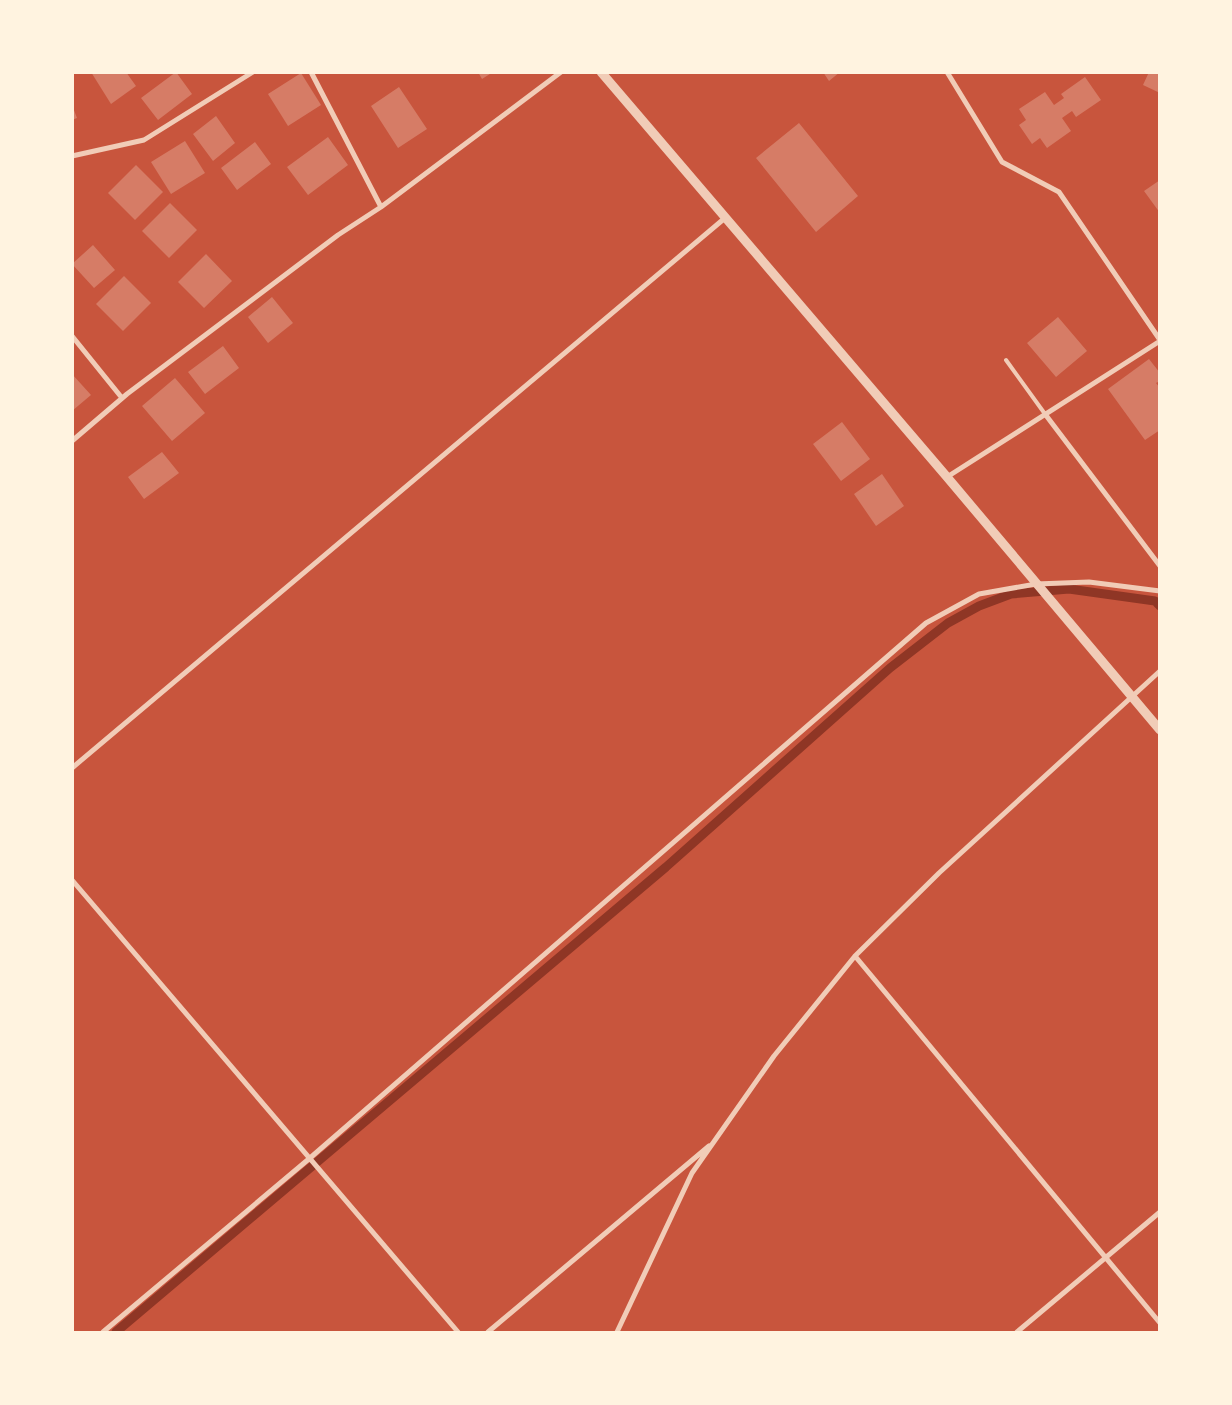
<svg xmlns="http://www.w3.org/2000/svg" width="1232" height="1405" font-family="Figtree,sans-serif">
  <rect width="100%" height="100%" fill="#c8553d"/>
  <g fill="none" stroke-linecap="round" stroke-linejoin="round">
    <path stroke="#8f3625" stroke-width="9" d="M116 1332 666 867 890 668 948 623 979 606 1011 594 1069 589 1155 601 1160 606"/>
  </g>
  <path fill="#d67c66" d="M91 72H126L136 86 111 104Z
    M176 72 192 94 158 120 141 98Z
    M478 72H493L482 79Z
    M823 72H840L829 81Z
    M1149 72H1160V93L1143 85Z
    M301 73 321 105 288 126 268 94Z
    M1085 77 1101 100 1076 117 1072 111 1062 118 1071 131 1047 148 1040 138 1032 144 1019 125 1026 120 1019 109 1045 92 1054 105 1064 98 1061 94Z
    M399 87 427 129 398 148 371 106Z
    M72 105 77 118 72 120Z
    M216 116 235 143 213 161 193 134Z
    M799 123 858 196 816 232 756 158Z
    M328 137 348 165 308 195 287 167Z
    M185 141 205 173 171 194 151 162Z
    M255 142 271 164 237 190 221 168Z
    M136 165 163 192 135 220 108 193Z
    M1160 180V213L1144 191Z
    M170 203 197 230 169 258 142 231Z
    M93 245 115 270 94 288 72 264Z
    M206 254 232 281 204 308 178 282Z
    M124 276 151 303 123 331 96 304Z
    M272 297 293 323 268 343 248 317Z
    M1058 317 1087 351 1056 377 1027 343Z
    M223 346 239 368 205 394 188 372Z
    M1149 359 1160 373V381L1156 383 1160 388V430L1145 440 1108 389Z
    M72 374 91 395 72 411Z
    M175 378 205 413 172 441 142 406Z
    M842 422 870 459 841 481 813 444Z
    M162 452 179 473 144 499 128 477Z
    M882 474 904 506 876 526 854 494Z"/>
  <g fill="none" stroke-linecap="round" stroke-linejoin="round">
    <path stroke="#f1ccb7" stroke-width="4" d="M1006 360 1045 414"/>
    <path stroke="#f1ccb7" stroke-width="5" d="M311 72 381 207
      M947 72 1002 162 1059 192 1160 340
      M72 156 144 140 253 72
      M72 336 122 398
      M1045 414 1160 566
      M72 441 127 394 338 235 381 207 561 72
      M947 477 1160 341
      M72 768 725 218
      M72 880 458 1332
      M855 956 1160 1323
      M103 1332 310 1158 926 623 979 594 1036 584 1089 582 1160 591
      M488 1332 709 1146
      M617 1332 692 1173 774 1056 855 956 939 873 1160 671
      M1017 1332 1160 1212"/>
    <path stroke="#f1ccb7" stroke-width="9" d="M601 72 947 477 1160 730"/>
  </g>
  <rect width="1232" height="1405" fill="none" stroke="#fff3e0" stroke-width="148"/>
</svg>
